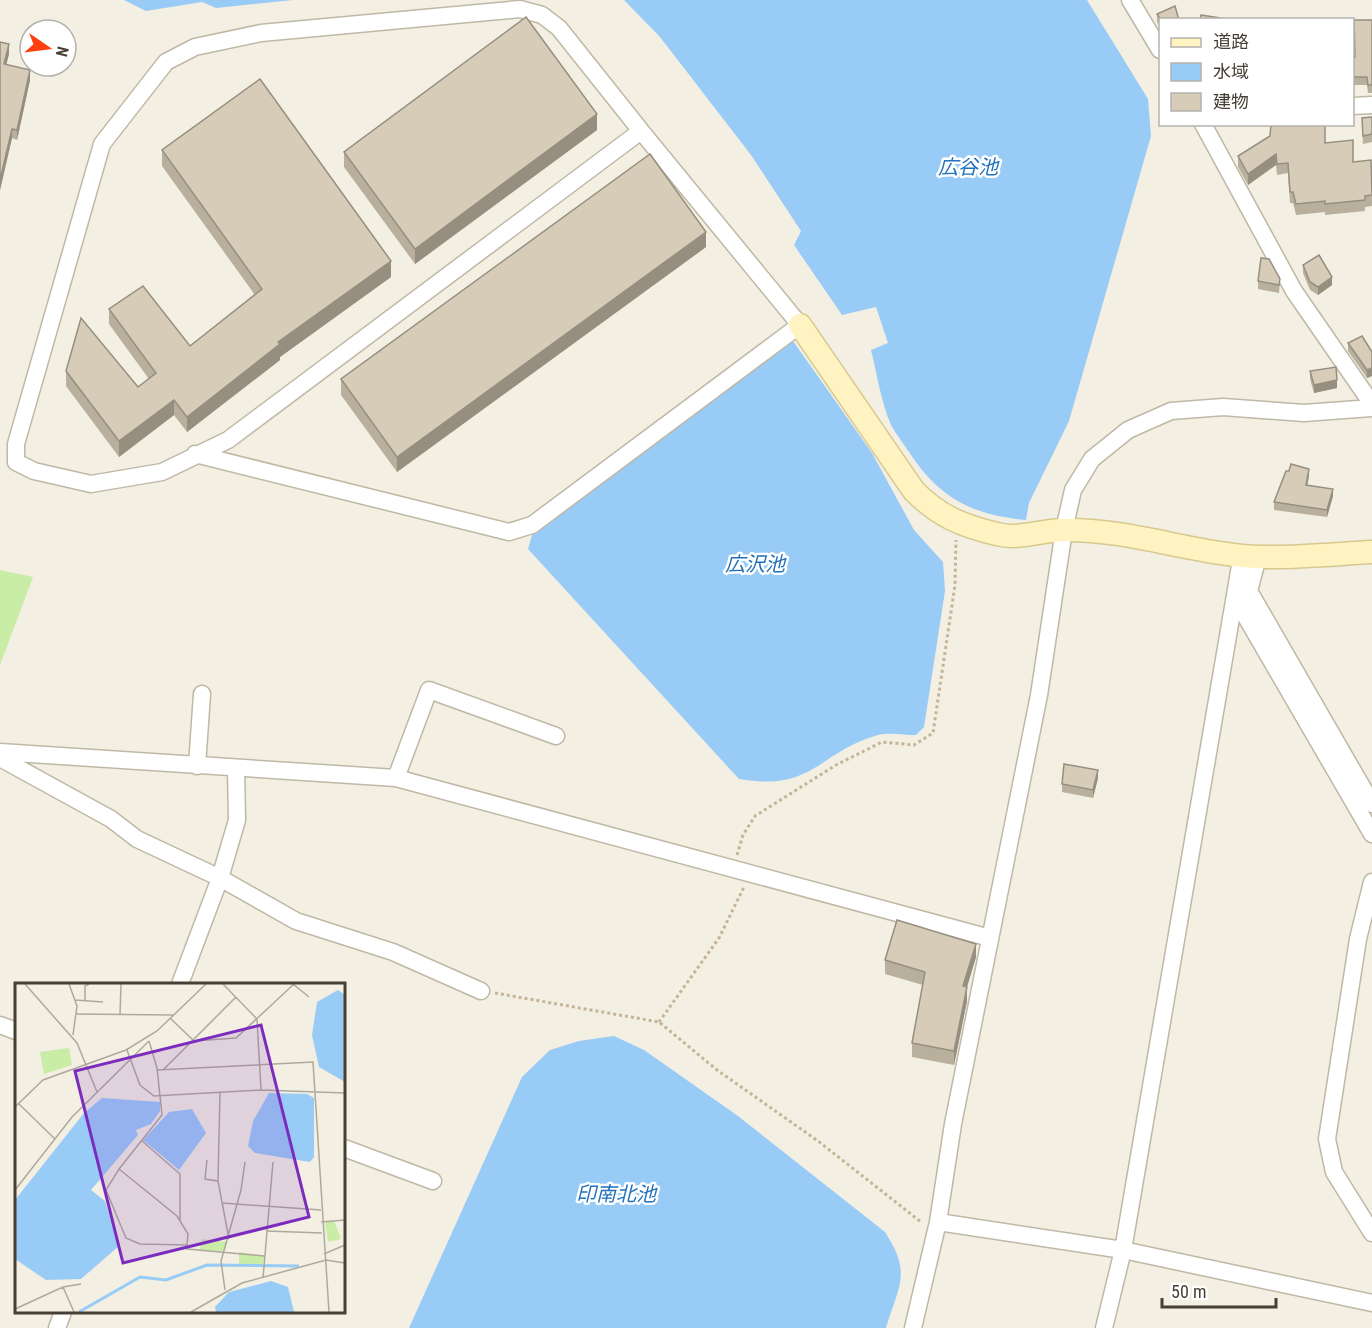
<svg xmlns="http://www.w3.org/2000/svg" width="1372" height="1328" font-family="'Roboto Condensed','Noto Sans JP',sans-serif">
  <rect width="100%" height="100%" fill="#f3efe3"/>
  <path fill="#c9eca7" d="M0 570 33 577 0 665Z"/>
  <path fill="#99cbf7" d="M124 0H293L216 8 202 2 146 11Z
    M624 0H1087L1148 99 1151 136 1069 421 1029 503 1026 520C972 515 939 498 909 452 903 443 896 434 891 425 881 402 877 374 871 350L888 343 876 307 842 315 794 245 801 231 751 155 660 37Z
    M793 341 872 453 914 530 943 562 945 591 924 727 916 735C905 735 889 732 878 735 818 752 814 792 739 779L528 549 533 532Z
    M614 1036 644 1050 738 1116 885 1232C912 1274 899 1284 886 1328H409L522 1077 550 1050 579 1041Z"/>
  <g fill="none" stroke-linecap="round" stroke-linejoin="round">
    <g stroke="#bfb8a5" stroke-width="19">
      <path id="street" d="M1130 0 1160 50
        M520 9 542 15 559 28 641 131 228 440 162 472 91 484 34 471 16 462V444L102 144 166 62 195 47 261 33Z
        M1352 106 1372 105
        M1203 124 1294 291 1372 404
        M195 454 509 532 532 525 800 325 641 131
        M1258 557 1249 591 1372 804
        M1235 598 1372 834
        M0 752 396 778 990 938
        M0 758 111 819 137 839 220 878 296 921 393 952 481 991
        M197 766 202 694
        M396 778 429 690 556 736
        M1372 882 1358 939 1327 1139 1334 1172 1372 1233
        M180 984 220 878 237 820 236 769
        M0 1025 16 1031
        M344 1148 433 1181
        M938 1222 1123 1250 1372 1303
        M57 1328 63 1312
        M913 1328 938 1222 953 1124 1039 695 1064 530 1073 490 1092 459 1128 430 1171 411 1223 407 1304 413 1372 408
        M1104 1328 1123 1250 1242 554"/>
    </g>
    <g stroke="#d7c88e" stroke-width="25">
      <path id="secondary" d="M800 325 914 491C939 516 962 526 997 534 1020 540 1042 530 1064 530 1129 529 1194 554 1258 557 1296 558 1335 554 1372 552"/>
    </g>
    <path stroke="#c3b595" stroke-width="3" stroke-dasharray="3 3" stroke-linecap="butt" d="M737 855 743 835 755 816 836 765 882 742 914 745 933 733 955 585 956 540
      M495 993 659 1022 717 1070 818 1141 921 1222
      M659 1022 719 938 744 887"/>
    <use href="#street" stroke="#fff" stroke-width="16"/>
    <use href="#secondary" stroke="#fff4c1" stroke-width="22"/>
  </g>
  <path fill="#b8af9d" d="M1157 14 1161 20V28L1157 22Z
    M1372 20V93H1368L1367 85H1353V58L1355 57Z
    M0 42 9 54 6 64 30 80 17 140 12 138 0 190Z
    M1372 117V142L1363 144 1362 126Z
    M597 130 415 264 344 167V152Z
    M1325 143 1353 162 1372 178V206L1365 207V211L1325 215V212L1296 215 1293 203H1290L1288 173 1277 175 1276 165 1248 185 1238 167V156Z
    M162 150 391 277 280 357V360L187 432 174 415 119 457 66 386V371L138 387 149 379 109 324V309L190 346 255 295 162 166Z
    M706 247 397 472 341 395V379Z
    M1303 265 1332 285 1318 295 1310 290 1303 273Z
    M1280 279 1279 293 1258 289V281Z
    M1348 343 1372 352V376L1367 378 1348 351Z
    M1310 371 1337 388 1314 393 1310 379Z
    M1309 476 1307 485 1333 496 1327 517 1274 510V502Z
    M1098 778 1093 798 1062 792V784Z
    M976 957 967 987V1001L954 1065 912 1057V1043L923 985 885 974V960Z"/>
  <path fill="#968f80" d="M9 44V54L4 74V64Z
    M30 70V80L17 140V130Z
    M597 114V130L415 264V249Z
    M12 129V138L0 190V180Z
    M1276 154V165L1248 185V174Z
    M706 232V247L397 472V457Z
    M391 261V277L280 357V360L187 432V417L278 342Z
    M1332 277V285L1318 295V287Z
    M1372 368V376L1367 378V370Z
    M1337 380V388L1314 393V385Z
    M174 400V415L119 457V441Z
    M1309 469V476L1306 492V485Z
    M1333 489V496L1327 517V510Z
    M1098 770V778L1093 798V790Z
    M976 944V957L963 1000V986Z
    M967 987V1001L954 1065V1051Z"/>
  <path fill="#d6ccb7" stroke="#968f80" stroke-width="1.5" d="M1175 6 1179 20H1161L1157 14Z
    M1201 15 1220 18V20H1200Z
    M526 17 597 114 415 249 344 152Z
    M1354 20H1372V85H1368L1367 77H1353V58L1355 57Z
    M0 42 9 44 4 64 30 70 17 130 12 129 0 180Z
    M260 79 391 261 278 342 280 344 187 417 174 400 119 441 66 371 81 318 138 387 156 373 109 309 143 286 190 346 262 289 162 150Z
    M1372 117V134L1363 136 1362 118Z
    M1271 124H1325V143L1353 140V162L1371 160 1372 195 1365 196V200L1325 204V201L1296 204 1293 192H1290L1288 163 1277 164 1276 154 1248 174 1238 156 1270 136Z
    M650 154 706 232 397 457 341 379Z
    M1319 255 1332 277 1318 287 1310 282 1303 265Z
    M1261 258 1269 259 1280 279 1279 285 1258 281Z
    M1362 336 1372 352V368L1367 370 1348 343Z
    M1336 367 1337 380 1314 385 1310 371Z
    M1291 464 1309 469 1306 485 1333 489 1327 510 1274 502 1286 471H1289Z
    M1064 764 1098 770 1093 790 1062 784Z
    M897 920 976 944 963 986 967 987 954 1051 912 1043 925 972 885 960Z"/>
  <g text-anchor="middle" stroke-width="5" stroke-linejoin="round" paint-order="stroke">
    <g font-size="20" font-style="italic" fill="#2372bb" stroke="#fff">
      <text x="968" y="174">広谷池</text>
      <text x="755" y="571">広沢池</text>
      <text x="616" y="1201">印南北池</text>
    </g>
  </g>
  <g transform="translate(15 983)">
    <rect width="330" height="330" fill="#f3efe3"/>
    <path d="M54 65 57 82 29 91 25 69ZM319 238 326 256 313 259 310 239ZM187 256 213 259 209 268 184 267ZM224 269 249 273 248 282 224 281Z" fill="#c9eca7"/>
    <path d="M323 7 330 12V99L304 84 297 52 302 19ZM254 110 292 111 299 115V174L295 179 240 170 233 163 238 138ZM87 115 145 119V128L136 141 121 147 123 152 76 207 90 218 104 263 66 296 31 297 0 276V217L69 130ZM177 126 191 150 164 187 128 157 154 129ZM256 298 273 304 279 329H201L200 324 214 309Z" fill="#99cbf7"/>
    <path fill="none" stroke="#99cbf7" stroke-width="3" d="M64 329 125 294 151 297 192 282 284 283"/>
    <path fill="none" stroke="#aea99d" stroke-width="1.5" d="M10 1 62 60 82 109M54 1 62 23 58 52M208 1 242 36 246 107M278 1 294 14M60 17 88 19M70 17V3L74 1M60 31 158 32M105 32 106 1M155 35 179 58 221 55 279 1M112 67 125 102 139 113 246 107 330 110M149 86 221 14M142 87 298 79 314 329M205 109 203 198 214 256M4 121 40 156M0 124 28 97 111 67 142 48 191 1M126 157 165 191V237M192 177 190 196 203 198M104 186 162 233 173 251 172 262 125 261 111 255 91 207ZM104 186 147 132 142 85 134 58M0 207 57 134 134 58M207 220 306 227M306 239 330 237M251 248 307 250M172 262V266L249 273M309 271 330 262M248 295 258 179M48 304 59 329M210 307 206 278 226 207 230 179M0 326 48 304 66 301M176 329 227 300 311 277 330 280"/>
    <path fill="#7b2cbf" fill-opacity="0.15" stroke="#7b2cbf" stroke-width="3" d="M246 42 294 234 108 280 60 88Z"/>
    <rect width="330" height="330" fill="none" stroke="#463f33" stroke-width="3"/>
  </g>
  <rect x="1159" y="18" width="195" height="108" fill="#ffffff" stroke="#b5b2ad" stroke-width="1.5"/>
  <rect x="1171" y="38" width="30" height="9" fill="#fff4c1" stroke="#b5b2ad" stroke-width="1.5"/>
  <text x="1213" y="48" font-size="18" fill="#463f33">道路</text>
  <rect x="1171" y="63" width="30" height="18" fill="#99cbf7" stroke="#b5b2ad" stroke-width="1.5"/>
  <text x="1213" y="78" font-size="18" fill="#463f33">水域</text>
  <rect x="1171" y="93" width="30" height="18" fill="#d6ccb7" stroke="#b5b2ad" stroke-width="1.5"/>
  <text x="1213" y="108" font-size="18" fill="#463f33">建物</text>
  <g transform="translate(48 48) rotate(104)"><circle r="28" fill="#ffffff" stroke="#b5b2ad" stroke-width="1.5"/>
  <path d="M0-4.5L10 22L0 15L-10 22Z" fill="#ff400e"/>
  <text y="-9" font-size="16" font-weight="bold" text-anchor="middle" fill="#463f33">N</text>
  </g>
  <path d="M1162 1298v9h114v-9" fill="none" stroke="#463f33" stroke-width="3"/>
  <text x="1171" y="1298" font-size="18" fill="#463f33" stroke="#ffffff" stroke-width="4.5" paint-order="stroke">50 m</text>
</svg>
